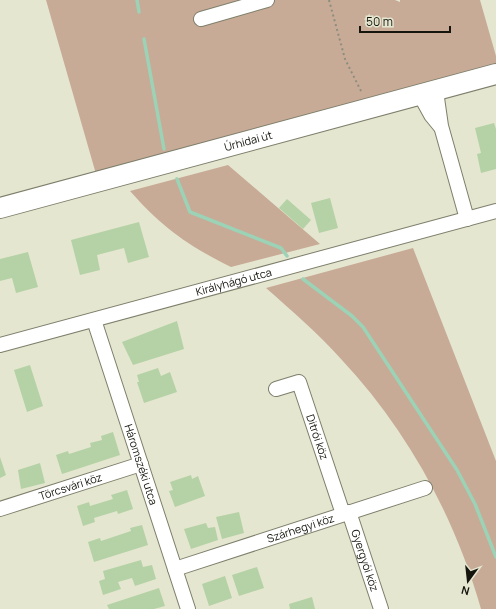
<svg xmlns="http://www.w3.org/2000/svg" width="496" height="609" font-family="Manrope,sans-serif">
  <rect width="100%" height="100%" fill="#e5e6d0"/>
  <path fill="#c7ab97" d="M46 0H395L400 2V0H480L496 56V65L96 174Z
    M228 165 320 244 231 267C187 245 163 228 130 191Z
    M413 248 496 461V609H481C455 517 407 429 341 359 318 333 292 311 266 288Z"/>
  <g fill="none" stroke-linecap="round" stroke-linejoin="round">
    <path stroke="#9cd2b5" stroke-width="3.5" d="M137 0 139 12
      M144 39 164 149
      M177 179 190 212 281 248 287 256
      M303 279 352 316 363 327 457 470 475 504 496 557"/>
  </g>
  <path fill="#b4d2a5" d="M494 123 496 129V169L481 173 477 154 481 153 475 128Z
    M330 198 338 228 319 233 311 203Z
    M287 199 311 220 303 229 279 208Z
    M139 222 149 257 128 263 124 248 97 255 100 270 80 275 71 240Z
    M28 252 38 287 16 293 12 278 0 281V259Z
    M177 321 184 349 133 365 122 342Z
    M30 365 43 406 27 412 14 370Z
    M158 368 161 376 170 372 177 392 144 403 137 382H139L137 375Z
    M113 432 120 455 62 474 56 455 68 451 69 454 91 447 90 443 102 440 101 436Z
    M0 457 6 475 0 478Z
    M40 463 45 483 21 489 18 470Z
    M191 475 192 479 198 476 205 496 175 507 169 491 173 490 170 482Z
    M127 490 133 509 118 514 117 511 94 518 95 522 83 526 77 506 89 502 90 506 113 499 111 495Z
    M239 512 244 533 222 539 216 517Z
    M206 523 208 528 215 527 218 540 191 549 184 529Z
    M142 525 148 545 94 562 88 542 100 538 101 541 131 531 130 528Z
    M141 560 143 567 152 565 156 579 135 586 132 578 118 582 121 589 103 595 99 581 105 579 103 571Z
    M257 567 264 588 239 596 232 575Z
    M225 576 232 598 209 606 202 584Z
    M159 588 165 606 154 609H109L107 605Z
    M312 597 315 609H290L289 604Z"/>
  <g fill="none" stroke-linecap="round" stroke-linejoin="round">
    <g stroke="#7e7f6b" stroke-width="16">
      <g id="street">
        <path d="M201 19 267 0"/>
        <path d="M436 91 441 126 467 219"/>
        <path d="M420 95 431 115 440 126"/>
        <path id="s1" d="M94 320 188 609"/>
        <path id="s2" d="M0 345 496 211"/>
        <path id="s3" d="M276 389 299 382 343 514"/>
        <path id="s4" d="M0 509 141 464"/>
        <path id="s5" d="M349 512 381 609"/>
        <path id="s6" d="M175 569 425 488"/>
      </g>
    </g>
    <g stroke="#7e7f6b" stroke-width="22">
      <g id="secondary">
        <path id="s7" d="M0 208 496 74"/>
      </g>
    </g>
    <path stroke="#8d8d7e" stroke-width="2" stroke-dasharray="2 3" stroke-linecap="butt" d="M329 0 345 59 362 93"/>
    <use href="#street" stroke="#fff" stroke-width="14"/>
    <use href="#secondary" stroke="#fff" stroke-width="20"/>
  </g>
  <g text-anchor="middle" stroke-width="3" stroke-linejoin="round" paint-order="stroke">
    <g font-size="11" fill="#15150e" stroke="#e5e6d0">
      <text dy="4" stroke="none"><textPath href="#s7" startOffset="257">Úrhidai út</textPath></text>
      <text dy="4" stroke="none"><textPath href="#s2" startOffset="242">Királyhágó utca</textPath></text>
      <text dy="4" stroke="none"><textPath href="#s3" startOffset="82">Ditrói köz</textPath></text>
      <text dy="4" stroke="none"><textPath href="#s1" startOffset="152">Háromszéki utca</textPath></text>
      <text dy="4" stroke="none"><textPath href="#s4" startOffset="74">Törcsvári köz</textPath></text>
      <text dy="4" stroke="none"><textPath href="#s6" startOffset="132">Szárhegyi köz</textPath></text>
      <text dy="4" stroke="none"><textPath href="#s5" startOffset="51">Gyergyói köz</textPath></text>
    </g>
  </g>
  <g transform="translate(468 581) rotate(195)" stroke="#e5e6d0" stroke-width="3" paint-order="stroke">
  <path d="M0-3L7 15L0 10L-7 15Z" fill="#15150e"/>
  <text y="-6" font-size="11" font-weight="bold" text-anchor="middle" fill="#15150e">N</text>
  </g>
  <path d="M360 26v6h90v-6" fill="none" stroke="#15150e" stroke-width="2"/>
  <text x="366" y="26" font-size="12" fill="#15150e" stroke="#e5e6d0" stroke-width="3" paint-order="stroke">50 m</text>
</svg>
